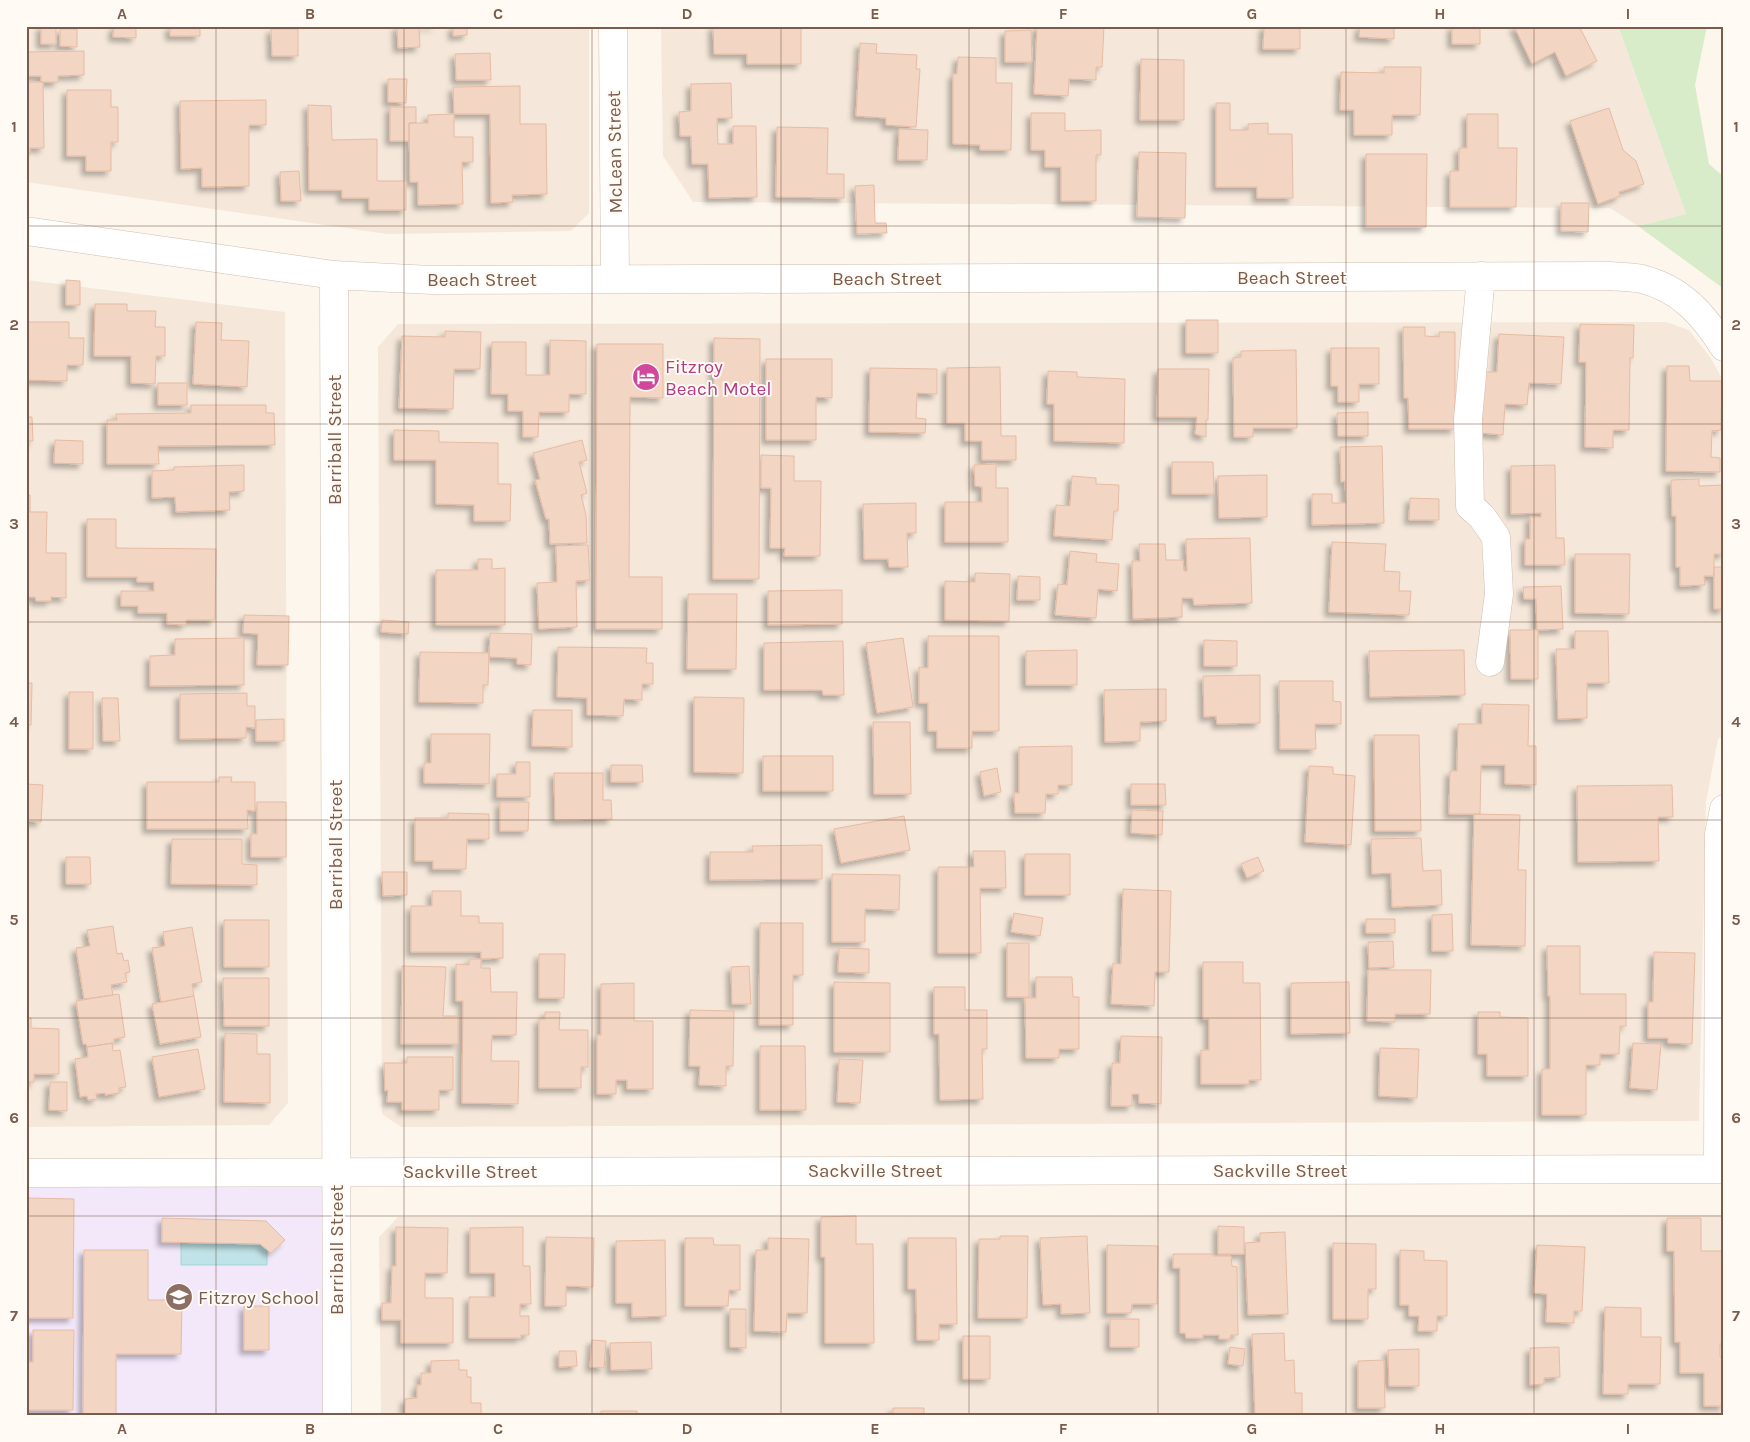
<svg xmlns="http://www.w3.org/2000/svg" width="1750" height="1442" font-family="Karla,sans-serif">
  <defs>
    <filter id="shadow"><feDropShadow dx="-4.5" dy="4.5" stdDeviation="2.5" flood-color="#0004"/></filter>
  </defs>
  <rect width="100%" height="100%" fill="#fdf6ec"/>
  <path fill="#f5e8da" d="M26 26H589V213L571 231 387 234 26 182Z
    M661 26H1618L1686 214 1638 226 1610 208 693 202 663 156Z
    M26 280 285 312 288 1103 269 1125 26 1127Z
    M1666 322 1689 330 1710 357 1724 382V736L1718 739 1706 802 1699 1121 401 1127 382 1114 378 347 398 324Z
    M1724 1215V1416H381L379 1237 398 1217Z"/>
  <path fill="#f3e8fa" d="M26 1177 334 1179 331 1416H26Z"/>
  <path fill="#d8ecc9" d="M1618 26H1707L1695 85 1709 164 1724 177V289L1638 226 1686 214Z"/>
  <path fill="#bfe3e8" stroke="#a5d3da" d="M181 1222 267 1223V1265H181Z"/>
  <path fill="#f3d5c3" stroke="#e6bba3" filter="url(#shadow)" d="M41 26H56V44H41Z
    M114 26H136V38L113 37Z
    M170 26H200V36H170Z
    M397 26H436L419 27 420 47 398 48Z
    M453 26H467V35L453 36Z
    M713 26H801V64H747V54H714Z
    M1037 26H1104L1102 67H1096V80L1069 79 1068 96 1034 94Z
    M1264 26H1300V49H1263Z
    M1360 26H1394V39L1359 37Z
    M1452 26H1480V44H1452Z
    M1514 26H1579L1597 61 1566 76 1555 52 1532 64Z
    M60 29H77V47L60 46Z
    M271 29H298V56H272Z
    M1031 30 1032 62H1005V31Z
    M860 43 877 44 876 53 917 55 916 69H920L916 127 886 125V118L856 116Z
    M84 51V75L58 76V82H41V76H26V52Z
    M490 53 491 80H456L455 54Z
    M958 57 996 58V83H1012L1011 150H980V145L953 144V74H957Z
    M1141 59 1184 60V120H1140Z
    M1384 67H1421L1420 115H1392V135H1354V110H1340L1341 72 1384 73Z
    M388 79H407L406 103 388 102Z
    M26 82H43L44 148H30V153H26Z
    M731 83 732 118H717L718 144H733V126H756L757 197 709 198 708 164H692L691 136H680L679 112 691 111V84Z
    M520 86V124H546L547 194 512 195 513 202 491 203 490 114H454L453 87Z
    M67 90H111V107H118V142H111V171H86V156H67Z
    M266 100V125H249V186L202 187V168L181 169 180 101Z
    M1216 103H1230V130H1248V124L1268 123V134H1292L1293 198H1257V187H1216Z
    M308 105 331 106 332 140 377 139V181H406V210H369V198H342V190H309Z
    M390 107H416V123H409V141H390Z
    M1609 108 1623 150 1636 161 1644 184 1619 192 1620 196 1598 204 1570 121Z
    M1031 113H1065V131L1101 130V155H1096V201H1061V167H1045V150H1031Z
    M454 114V137H473V162H462L463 204 418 205V182H410L409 123H428V115Z
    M1467 114H1498V148H1517L1516 207H1450V171H1459V148H1467Z
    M777 127 828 128 827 174H844V198L776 197Z
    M899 129 928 130 927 160H898Z
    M1139 152 1186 153 1185 218 1137 217Z
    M1366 154H1427L1426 227H1366Z
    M299 171 301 201H281L280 172Z
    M874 185 875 223H886L887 233 857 234 855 186Z
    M1561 203H1589L1588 232 1561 231Z
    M66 280 80 281V305H66Z
    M95 304H127V311H156L155 327H165V356H156L155 384 131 383V356H94Z
    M1186 320H1218V353H1186Z
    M27 322H69V338H84L83 365H67V381L26 380Z
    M196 322 222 323 221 340 249 341 247 387 193 384Z
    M1580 324 1634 325 1633 358H1630L1629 430H1613V448L1585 447 1586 362H1579Z
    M1403 327H1425V336L1439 337V332H1455V429H1409L1408 398H1404Z
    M445 331 481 332 480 369H454L453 409 399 408 402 336 445 337Z
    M1499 334 1564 337 1561 384 1529 383 1527 405 1505 404 1503 435 1481 433 1484 372H1497Z
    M714 338 760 339 759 579H713Z
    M550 340 586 341V394H569V412H539L538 437H523V411H508V394H491L492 342H526V375H550Z
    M597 344H663V398L630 397 629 577H662V629H596Z
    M1331 348H1379V384H1359V402H1338V386H1331Z
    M1296 350 1297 428H1253V437H1234L1233 358 1241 357V351Z
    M766 359H832V398L816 397V440H766Z
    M1667 366H1689L1690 381H1722L1721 430 1712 431 1711 457 1720 458V472L1666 471Z
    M1000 367 1001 436H1016V460H982V441H965V423H947V368Z
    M870 368 937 369V394L917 393 916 418 926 419 925 433 869 432Z
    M1158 369H1209L1208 420H1206V437L1195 434 1197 417H1157Z
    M1048 371 1077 372V377L1125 379 1124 443 1054 441V404H1047Z
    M158 383H187V405H158Z
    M191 405H266V413H274L275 445 158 446 159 464H107V420H117L116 414 191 413Z
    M1368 412V436H1338L1337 413Z
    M26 417H32L33 441H26Z
    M394 430 439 431V442L498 443V484H511L510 521H474V505L436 504V460H394Z
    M55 440 83 441V464L54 463Z
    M582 440 587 460 579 462 587 493 581 495 586 515 587 543 550 544 549 519H546L535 480 540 479 533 453Z
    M1382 446 1384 523 1312 525V494H1332V503H1346L1345 481 1341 482 1340 447Z
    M761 455 794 456V481H821L820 556H784L785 548H770L771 488H761Z
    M1172 462H1213L1214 494H1172Z
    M996 464V488H1008V542H945V502H982V487L975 486 974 465Z
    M244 465V491L229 492 230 510 176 512 175 497 152 498V471L174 470V467Z
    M1555 465 1556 538H1564L1565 565H1525V539H1530V517H1541V513L1511 514V466Z
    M1267 475V517L1219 518 1218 476Z
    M1072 476 1096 478V484L1119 485 1118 511H1114L1112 540 1054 536 1056 505 1070 506Z
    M1699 479V486L1724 485V554H1714V576H1704L1705 585 1680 586V567H1676V516H1672L1671 480Z
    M26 495H30V512H47L46 553H66V598L51 597V601H36L35 597H26Z
    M1410 498 1439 499V520H1409Z
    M916 503V533H907L908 567H889L888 559H864L863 504Z
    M87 519H116V548L216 549 215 620H186V625L167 624V613H138V606H121V591H154V582H137V577H87Z
    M1250 538 1252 603 1194 605 1193 598H1182V617L1133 619 1132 561H1140L1139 544H1165L1166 560H1183L1184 571H1187L1186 539Z
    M1332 542 1386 544 1384 571 1400 572 1399 591H1411L1409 615 1329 612Z
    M585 545H588L590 580 576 581 577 627 539 629 537 583 557 582 556 546Z
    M1070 551 1097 554 1096 562 1119 564 1117 591 1098 589 1096 618 1055 615 1058 584 1067 585Z
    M1575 554H1630L1629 614 1575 613Z
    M478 559H492V569L505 568V625H436V570H478Z
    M1714 567H1724V609H1714Z
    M975 573 1010 574 1009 621 945 620V581L975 582Z
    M1018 576 1040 577V600H1017Z
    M1561 586 1563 629 1537 630 1536 599H1524L1523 587Z
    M842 590V624L768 625V591Z
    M688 594H737L736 669H687Z
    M244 615 289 616 288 665H257L258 634 243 633Z
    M382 620 409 622 408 634 381 632Z
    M1510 630H1538V679H1511Z
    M1575 631H1608L1609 683H1587V718L1558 719 1556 649H1575Z
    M490 633 532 634 531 665 517 664V658L489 657Z
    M928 636H999V731H972V748H937V731H928V703H919V667L928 668Z
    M244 638V685L150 686V656L175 655V639Z
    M903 638 913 707 877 713 866 643Z
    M1204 640 1237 641V666H1204Z
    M843 641 844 695H823L822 690H764V643Z
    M558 647 647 648 646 663H653V684H642V700L624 699 623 716 587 715V698L557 697Z
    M1077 650V685H1026V651Z
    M1464 650 1465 695 1370 697 1369 651Z
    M420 652 489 653 488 685H483V703L419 702Z
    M1260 675V723L1217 724 1216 716 1204 717 1203 676Z
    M1279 681H1333V701L1341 702V724H1315L1316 749H1280Z
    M26 683H32L31 725H26Z
    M1166 689V721L1140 722V741L1105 742 1104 690Z
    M69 692H93V749H69Z
    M247 693V706H255V728L246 727V738L180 739V694Z
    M694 697 744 698 743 773 694 772Z
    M102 698H118L120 741H103Z
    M1482 704 1529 705 1528 746H1536V785L1505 784V765H1481L1480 814H1449L1450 771H1457L1458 724H1482Z
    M533 710H572V747L532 746Z
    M284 719V741H256V720Z
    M873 722H910L911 794H874Z
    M431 734H490L489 784 424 783V763H431Z
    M1374 735H1419L1421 831H1375Z
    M1072 746V785H1058V794H1046L1045 813H1015L1014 793H1019V747Z
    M763 756H833V791H763Z
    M516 762H530V797H497V774H516Z
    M611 765H642L643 782H611Z
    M1309 766 1333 767V774L1355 776 1351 845 1305 842Z
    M997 768 1001 792 984 796 980 772Z
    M554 773H603V800H611L612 819 555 820Z
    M219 777H232L231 782H255V811L247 810 248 829H147V782H219Z
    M26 784 43 785 41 822 26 821Z
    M1131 784H1165L1166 805H1131Z
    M1672 785 1673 817H1658L1659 861 1578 862 1577 786Z
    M257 802H286V857H251V834H257Z
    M500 802H529L528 831H500Z
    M1132 810 1163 811 1162 835 1131 833Z
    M448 813 489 814V839H467L466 869H433V861H415V818H448Z
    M1474 814 1520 815 1518 870H1526L1525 946 1471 945Z
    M904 816 910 850 841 863 834 829Z
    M1421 838 1423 871 1441 870 1442 905 1392 907 1391 873 1372 874 1371 839Z
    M172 839H242V864L257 865V885L171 884Z
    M822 845V879L710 880V852H753L752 846Z
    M973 851H1005L1006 888H980L981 953H938V867H974Z
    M1025 854H1070V895H1025Z
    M66 857H90L91 884H66Z
    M1258 857 1264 871 1247 878 1241 864Z
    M382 872H407V895L383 896Z
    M832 874 900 875 899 910 865 909V942H832Z
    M1123 889 1171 891 1169 972H1155L1154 1006 1111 1004 1113 963 1121 964Z
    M432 891H461V916H479V923H503V958L481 959V952H411V906H432Z
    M1014 913 1043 918 1040 936 1011 932Z
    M1452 914 1453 951H1432V915Z
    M1366 919H1395V933H1366Z
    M224 920H269V967H224Z
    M760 923H803V975H793V1025H759Z
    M113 926 117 954 122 953 124 961 128 960 130 972 125 973 127 982 111 985 113 995 84 999 76 948 90 946 87 930Z
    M192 927 202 982 192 984 194 996 161 1002 152 948 165 946 163 932Z
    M1393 941 1394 967 1369 968 1368 942Z
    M1007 943H1029V997H1007Z
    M1547 946H1580V994H1626V1026H1620L1619 1054H1600V1065H1586V1115H1542V1069H1550V996H1548Z
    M839 948 869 949V973L838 972Z
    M1654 952 1695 953 1692 1044 1668 1043V1038H1648V1002H1653Z
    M539 954H565L564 998H539Z
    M469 959H481V968H490L491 992H517L516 1035H492L491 1061H519L518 1104 462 1103 463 1001H456V964L469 965Z
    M1203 962H1243V983H1260L1261 1080H1249V1084H1201V1050H1209V1019H1203Z
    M402 966 446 967 443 1016H458V1044H401Z
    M749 966 751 1004H732L731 967Z
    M1368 970H1431L1430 1014H1395V1022L1367 1021Z
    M1036 977H1072L1073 997H1079V1049H1059V1058H1026L1025 998H1036Z
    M223 978H269V1026H224Z
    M834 982 890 983V1052H834Z
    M1349 982 1350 1033 1291 1034V983Z
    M634 983V1021H653V1089H627V1080H616V1094H597V1035H601V984Z
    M934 987H965V1010H987V1049H982L983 1099 940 1100 939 1034H934Z
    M119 994 125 1037 114 1039V1043L87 1047 86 1044H83L76 1001Z
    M194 996 201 1037 160 1044 152 1004Z
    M690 1010 734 1011 733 1066H726V1086L699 1085 700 1066H689Z
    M545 1012H560L559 1030H588V1067H581V1088H539V1019H545Z
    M1478 1012H1500V1017L1528 1018V1076H1487V1054H1478Z
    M26 1018H31V1028L59 1029V1074H34V1082H26Z
    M225 1033 257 1034V1054H270V1103L224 1102Z
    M1121 1036 1162 1037 1161 1104 1139 1103V1094H1132V1106H1111L1112 1063H1120Z
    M112 1043 113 1051 120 1050 126 1087 119 1088V1093L105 1095V1093L96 1094 97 1099 88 1100 87 1096 80 1097 75 1059 88 1057 87 1047Z
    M1633 1043 1661 1044 1657 1090 1630 1088Z
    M760 1046H805L806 1110H760Z
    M1380 1048 1419 1049 1417 1098 1379 1096Z
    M198 1049 205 1089 159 1097 152 1057Z
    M407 1057H453V1090H439V1110H402V1102H387L388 1090 385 1091 384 1063H407Z
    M839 1059 863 1060 860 1103 837 1102Z
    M50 1082H67V1111L49 1110Z
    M27 1198 74 1199 73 1318H26Z
    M856 1216V1244H873L874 1343H825V1257H821V1217Z
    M162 1218 266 1221 285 1240 271 1253 260 1244 162 1242Z
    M1667 1218H1701V1251H1724V1344H1720V1357H1724V1406H1704V1373H1680V1342H1675L1674 1251H1667Z
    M1218 1226 1244 1227V1254H1218Z
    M396 1227 448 1228 447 1273H425V1298H453V1343H401V1320H382V1303H391L392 1266H396Z
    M523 1227V1266H530L531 1304H520V1316H529V1335H521V1338H469V1297H495V1273H470V1228Z
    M1285 1232 1288 1314 1248 1315 1245 1243 1260 1242V1233Z
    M1000 1236H1028L1027 1318H978L979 1239H1000Z
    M1087 1236 1090 1313 1061 1314V1304L1043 1305 1040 1238Z
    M546 1237 594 1238 593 1287 566 1286V1306H545Z
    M685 1238H713L714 1245H740V1290H729L728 1306H685Z
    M768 1238 809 1239 807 1313H787L786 1332 754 1331 756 1250H768Z
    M908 1238H956L957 1324H939V1340H917L916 1289H908Z
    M665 1240 666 1316 632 1317V1303H616V1241Z
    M1333 1243 1376 1244V1289H1368V1319H1333Z
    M1107 1245 1158 1246 1157 1304H1132L1131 1313H1107Z
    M1537 1245 1585 1247 1582 1311H1574V1323L1546 1322 1547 1294 1534 1293Z
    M84 1250H148V1300H182L181 1354H116V1416H83Z
    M1400 1250 1424 1251V1260L1447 1261V1316H1437V1331H1418L1419 1316H1409V1305H1400Z
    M1173 1254H1213V1256H1231L1232 1266 1237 1267 1238 1335H1231L1230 1339H1219V1335H1203V1338H1186L1185 1333H1180V1268H1173Z
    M244 1306H269V1350H244Z
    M1605 1307 1641 1308V1337H1661L1660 1384H1628V1394H1603Z
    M730 1309H746V1348L730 1347Z
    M1110 1319H1139V1347H1110Z
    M33 1330H74L73 1410H26V1362H33Z
    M1284 1333 1285 1361 1294 1360 1295 1393H1302V1416H1255L1252 1334Z
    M963 1336H990V1379H963Z
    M592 1340 606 1341 604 1368 590 1367Z
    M651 1342 652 1369 611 1370 610 1343Z
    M1230 1347 1245 1349 1243 1366 1228 1364Z
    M1559 1347 1560 1377 1544 1378V1384L1530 1385V1348Z
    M1419 1349V1386H1389L1388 1350Z
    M559 1351H576L577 1366 559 1367Z
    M459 1360V1370H467V1377H471V1403H481V1416H405V1399L417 1398V1385H421V1373H431V1361Z
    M1384 1360 1385 1408H1358V1361Z
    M893 1408H924V1416H893Z
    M601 1411H637V1416H601Z
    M754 1415H812V1416H754Z"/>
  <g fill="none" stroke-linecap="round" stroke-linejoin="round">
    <g stroke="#d1beb0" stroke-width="29">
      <path id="street" d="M613 26 615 278
        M26 231 334 275 431 280 1610 276C1620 277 1632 277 1642 279 1681 289 1703 314 1724 347
        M334 275 337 1416
        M1481 276 1468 419 1470 506 1482 517 1496 537 1499 594 1490 662
        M1718 1169 1719 834 1724 809
        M26 1173 1724 1169"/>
    </g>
    <use href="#street" stroke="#fff" stroke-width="28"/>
  </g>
  <path fill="none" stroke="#7a5c4d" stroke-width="1" stroke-opacity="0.55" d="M216 26V1416M404 26V1416M592 26V1416M781 26V1416M969 26V1416M1158 26V1416M1346 26V1416M1534 26V1416M26 226H1724M26 424H1724M26 622H1724M26 820H1724M26 1018H1724M26 1216H1724"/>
  <defs>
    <g id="hotel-disc" transform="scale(1.4375)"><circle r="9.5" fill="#d1479c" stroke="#fffaf3"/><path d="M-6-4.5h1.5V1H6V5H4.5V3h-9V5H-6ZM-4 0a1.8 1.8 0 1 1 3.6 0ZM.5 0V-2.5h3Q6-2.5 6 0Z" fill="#fff"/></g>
    <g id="school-disc" transform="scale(1.4375)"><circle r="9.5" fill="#8d6e63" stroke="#fffaf3"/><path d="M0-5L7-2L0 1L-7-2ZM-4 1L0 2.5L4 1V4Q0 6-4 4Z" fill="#fff"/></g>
  </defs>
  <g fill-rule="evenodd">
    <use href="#hotel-disc" x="646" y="377"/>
    <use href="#school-disc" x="179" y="1297"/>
  </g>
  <g text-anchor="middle" stroke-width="4" stroke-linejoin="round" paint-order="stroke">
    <g font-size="19" fill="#7a5c4d" stroke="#fffaf3">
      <text transform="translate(614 152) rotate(-91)" y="7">McLean Street</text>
      <text x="1292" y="284">Beach Street</text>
      <text x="887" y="285">Beach Street</text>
      <text x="482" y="286">Beach Street</text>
      <text transform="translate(334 440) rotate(-90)" y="7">Barriball Street</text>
      <text transform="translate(335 845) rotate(-90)" y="7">Barriball Street</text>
      <text x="875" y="1177">Sackville Street</text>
      <text x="1280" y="1177">Sackville Street</text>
      <text x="470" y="1178">Sackville Street</text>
      <text transform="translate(336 1250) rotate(-90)" y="7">Barriball Street</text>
    </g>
    <g font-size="19" fill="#b23c85" stroke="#fffaf3" text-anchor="start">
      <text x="665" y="373">Fitzroy<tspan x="665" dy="22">Beach Motel</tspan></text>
    </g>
    <g font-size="19" fill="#785e54" stroke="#fffaf3" text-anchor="start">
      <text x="198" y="1304">Fitzroy School</text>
    </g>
  </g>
  <rect width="1750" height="1442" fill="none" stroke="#fffaf3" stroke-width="55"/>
  <rect x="28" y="28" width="1694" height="1386" fill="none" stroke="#7a5c4d" stroke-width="2"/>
  <g font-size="16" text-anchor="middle" font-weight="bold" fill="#7a5c4d">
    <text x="122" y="19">A</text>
    <text x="310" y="19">B</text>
    <text x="498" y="19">C</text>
    <text x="687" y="19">D</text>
    <text x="875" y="19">E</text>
    <text x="1063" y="19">F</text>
    <text x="1252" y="19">G</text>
    <text x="1440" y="19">H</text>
    <text x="1628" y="19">I</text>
    <text x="14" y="132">1</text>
    <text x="1736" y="132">1</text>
    <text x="14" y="330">2</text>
    <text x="1736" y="330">2</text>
    <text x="14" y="529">3</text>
    <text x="1736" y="529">3</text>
    <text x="14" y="727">4</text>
    <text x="1736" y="727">4</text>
    <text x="14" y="925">5</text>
    <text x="1736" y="925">5</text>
    <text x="14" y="1123">6</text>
    <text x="1736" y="1123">6</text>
    <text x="14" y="1321">7</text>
    <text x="1736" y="1321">7</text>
    <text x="122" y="1434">A</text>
    <text x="310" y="1434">B</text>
    <text x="498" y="1434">C</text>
    <text x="687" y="1434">D</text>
    <text x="875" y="1434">E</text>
    <text x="1063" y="1434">F</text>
    <text x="1252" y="1434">G</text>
    <text x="1440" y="1434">H</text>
    <text x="1628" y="1434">I</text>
  </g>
</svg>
